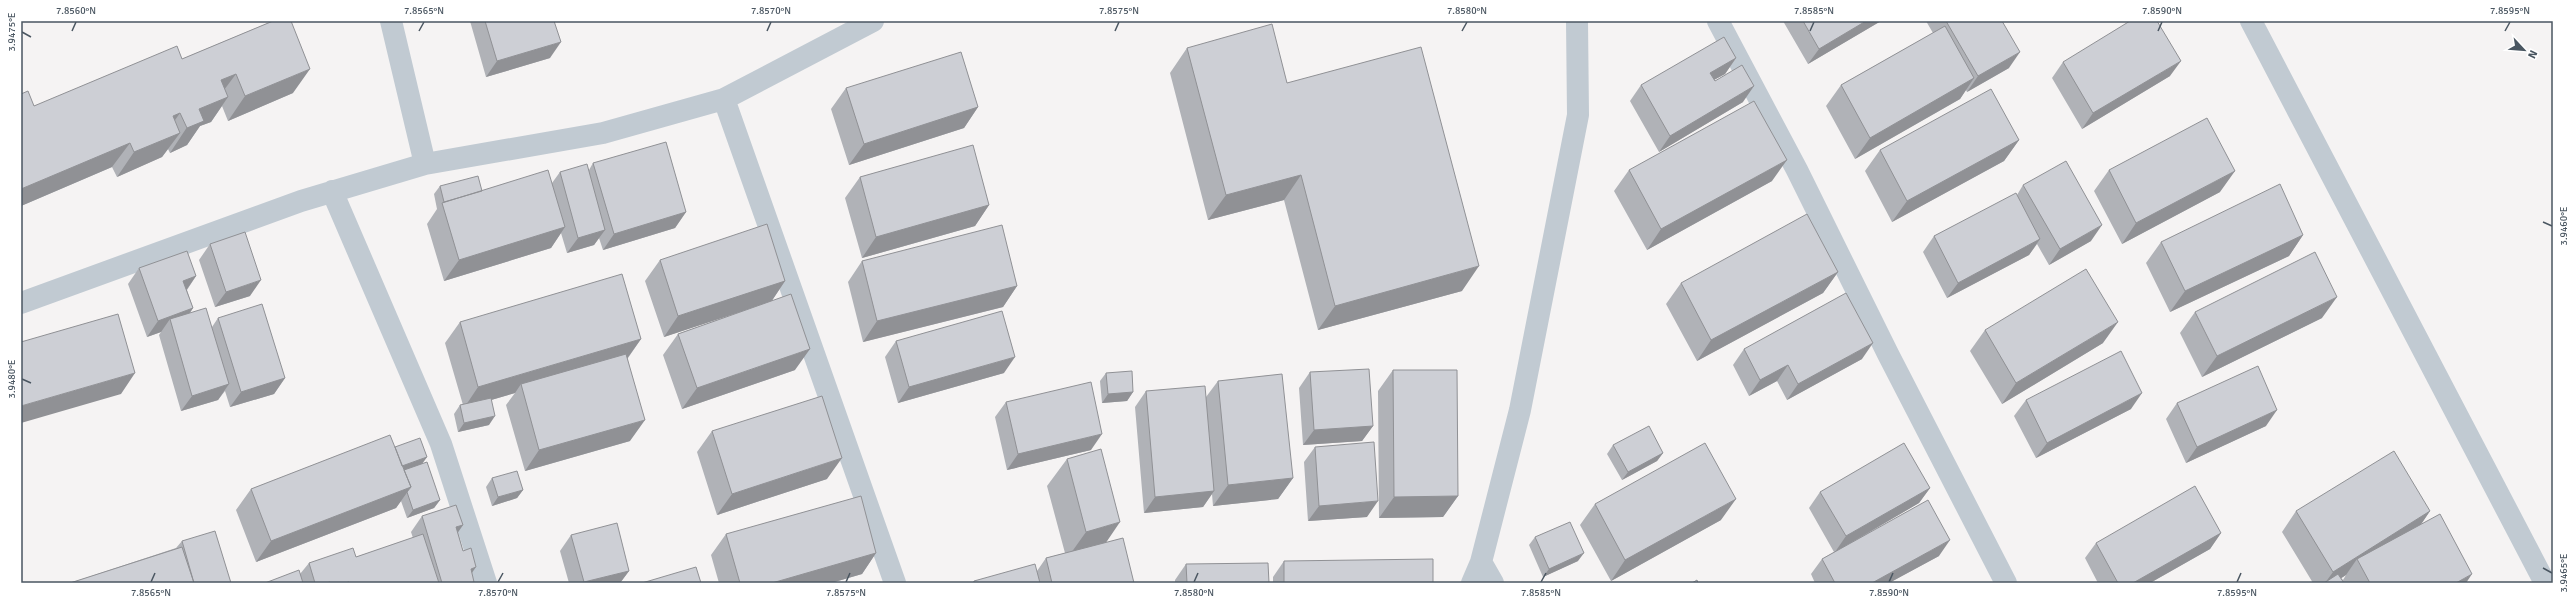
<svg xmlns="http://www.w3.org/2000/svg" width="2574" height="604" font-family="Signika,sans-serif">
  <rect width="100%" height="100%" fill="#f5f3f3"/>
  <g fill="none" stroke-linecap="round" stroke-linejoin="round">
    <path stroke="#c1cad2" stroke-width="22" d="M391 21 425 164
      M1718 21 1797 170 1888 354 2006 583
      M2251 21 2545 583
      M724 99 895 583
      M332 191 441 444 486 583
      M21 303 301 201 425 164 603 133 724 99 873 21
      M1481 562 1493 583
      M1472 583 1481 562 1520 410 1578 115 1577 21"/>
  </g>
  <path fill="#b0b2b7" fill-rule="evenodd" d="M273 21 293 93 228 121 222 106 211 122 200 126 187 145 170 153 168 149 162 157 117 177 112 167 21 206 34 106 182 59Z
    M470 21H554L550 58 486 77Z
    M1783 21H1881L1808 64Z
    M1926 21H2002L2009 68 1967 92 1966 90 1960 99 1855 159 1826 106 1841 85 1933 33Z
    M1187 48 1287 83 1462 291 1318 330 1284 200 1208 220 1170 73Z
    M1736 58 1725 74 1714 80 1715 81 1743 102 1659 152 1630 101 1641 85Z
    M2063 62 2170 76 2082 129 2052 78Z
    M846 88 978 107 964 128 849 165 831 109Z
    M2019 140 2004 161 1892 222 1865 171 1880 150Z
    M593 163 686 212 675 228 603 250 599 238 594 245 567 253 561 233 551 248 444 281 427 224 437 209 434 194 440 186 482 191 552 183 560 172 589 170Z
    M1629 170 1772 181 1647 250 1614 191Z
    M2109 170 2220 192 2122 244 2094 191Z
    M860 177 989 205 975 226 862 258 845 198Z
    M2023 185 2091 241 2049 265 2037 244 2029 255 1947 298 1923 252 1934 236 2017 195Z
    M2303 235 2289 256 2170 312 2146 263 2161 242Z
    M210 244 250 296 215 307 199 260Z
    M660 260 785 281 771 302 795 370 682 409 663 355 678 334 768 302 664 337 645 281Z
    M862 261 1017 286 1003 307 863 342 848 282Z
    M139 268 196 276 187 290 193 308 190 313 212 327 218 318 285 378 274 394 230 407 225 391 218 400 181 411 159 335 161 332 147 337 128 284Z
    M1838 272 1823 293 1697 361 1666 304 1681 283Z
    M2195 312 2322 318 2202 377 2180 333Z
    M460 322 641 339 628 358 630 441 525 471 506 405 515 393 491 400 489 425 458 432 454 414 460 405H463L445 343Z
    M1985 330 2103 343 2002 404 1970 351Z
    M896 341 1004 373 898 403 885 357Z
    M1744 349 1862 359 1787 400 1777 381 1749 396 1733 365Z
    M1393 370 1458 496 1443 517 1379 518 1378 391Z
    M1310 372 1373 426 1362 441 1303 445 1299 388Z
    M1106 373 1133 392 1127 401 1102 403 1100 381Z
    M1218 381 1293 478 1278 499 1213 506 1212 494 1203 507 1144 513 1135 407 1146 391 1206 397Z
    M2026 400 2131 409 2036 458 2014 416Z
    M1006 402 1091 450 1007 470 995 417Z
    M2177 403 2266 426 2186 463 2166 419Z
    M712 431 827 479 717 515 697 452Z
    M1613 445 1663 453 1657 461 1622 480 1607 454Z
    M395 447 427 457 422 464 440 500 434 508 407 518 401 501 396 508 256 562 236 510 251 489Z
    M1315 447 1367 517 1308 521 1304 462Z
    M1067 459 1106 543 1134 583H972L974 581 1037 571 1046 558 1065 553 1047 486Z
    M492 478 523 490 517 498 492 506 486 487Z
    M1930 488 1919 503 1870 532 1939 556 1889 583H1815L1811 574 1822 559 1834 552 1809 508 1820 492Z
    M1595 504 1721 520 1611 581 1580 525Z
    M2296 511H2430L2420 525 2466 583H2313L2282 532ZM2346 575 2343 580 2341 578Z
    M422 516 463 525 458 532 463 551 472 573 473 583H265L300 574 309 563 356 557 413 538 411 532Z
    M2221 533 2210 549 2150 583H2098L2085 558 2096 543Z
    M726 534 876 553 862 574 831 583H719L711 555Z
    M571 535 629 571 620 583H569L560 551Z
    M1535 537 1578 561 1543 577 1529 545Z
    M182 541 231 583H70L176 548Z
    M1284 561 1433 583H1273V577Z
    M1186 564 1269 583H1175V580Z"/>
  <path fill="#909195" d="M1866 21H1881L1808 64 1819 49Z
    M561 42 550 58 486 77 497 61Z
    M2020 52 2009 68 1967 92 1978 76Z
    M1736 58 1725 74 1699 88 1710 73Z
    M2181 61 2170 76 2082 129 2093 113Z
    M310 69 293 93 228 121 245 96Z
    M236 74 218 98 221 80Z
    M1974 78 1960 99 1855 159 1870 138Z
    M1754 86 1743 102 1659 152 1670 136Z
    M228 97 211 122 200 126 187 145 170 153 199 109Z
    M978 107 964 128 849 165 864 144Z
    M180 113 163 137 173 116Z
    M180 133 162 157 117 177 134 152Z
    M2019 140 2004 161 1892 222 1907 201Z
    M130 143 112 167 21 206V189Z
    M1787 160 1772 181 1647 250 1661 229Z
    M2235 171 2220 192 2122 244 2136 223Z
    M1301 175 1284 200 1208 220 1226 195Z
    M989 205 975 226 862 258 876 237Z
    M686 212 675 228 603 250 614 234Z
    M2102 225 2091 241 2049 265 2060 249Z
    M565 227 551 248 444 281 459 260Z
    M605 230 594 245 567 253 578 238Z
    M2303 235 2289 256 2170 312 2185 291Z
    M2040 239 2029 255 1947 298 1958 283Z
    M1479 266 1462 291 1318 330 1335 306Z
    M1838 272 1823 293 1697 361 1711 340Z
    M196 276 185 292 183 281Z
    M261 280 250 296 215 307 226 292Z
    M785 281 771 302 664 337 678 316Z
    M1017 286 1003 307 863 342 877 321Z
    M2337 297 2322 318 2202 377 2217 356Z
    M193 308 182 324 170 319 161 332 147 337 158 321Z
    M2118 322 2103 343 2002 404 2016 383Z
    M641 339 626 360 521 384 515 393 464 408 478 387Z
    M1873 343 1862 359 1787 400 1798 384Z
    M810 349 795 370 682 409 697 388Z
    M1015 357 1004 373 898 403 909 387Z
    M1788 365 1777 381 1749 396 1760 380Z
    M135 373 121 394 21 423V406Z
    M285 378 274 394 230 407 241 392Z
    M229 384 218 400 181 411 192 396Z
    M1133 392 1127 401 1102 403 1108 394Z
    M2142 393 2131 409 2036 458 2047 443Z
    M2277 410 2266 426 2186 463 2197 447Z
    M495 416 489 425 458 432 464 423Z
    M645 420 630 441 525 471 539 450Z
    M1373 426 1362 441 1303 445 1314 430Z
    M1102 434 1091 450 1007 470 1018 454Z
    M1663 453 1657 461 1622 480 1628 472Z
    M427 457 421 465 401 473 397 468Z
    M842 458 827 479 717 515 732 494Z
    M1293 478 1278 499 1213 506 1228 485Z
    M411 487 396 508 256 562 271 541Z
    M1930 488 1919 503 1835 552 1846 536Z
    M523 490 517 498 492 506 498 497Z
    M1214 491 1203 507 1144 513 1155 497Z
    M1458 496 1443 517 1379 518 1394 497Z
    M1736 499 1721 520 1611 581 1625 560Z
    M440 500 434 508 407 518 413 510Z
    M1378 501 1367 517 1308 521 1319 506Z
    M2430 511 2416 532 2357 559 2346 575 2334 583H2325L2333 572Z
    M1120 522 1101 550 1066 560 1086 532Z
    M463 525 452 541 456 527Z
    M2221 533 2210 549 2150 583H2133Z
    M1950 540 1939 556 1889 583H1872Z
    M876 553 862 574 831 583H772Z
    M1584 553 1578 561 1543 577 1549 569Z
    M476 567 465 583 471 569Z
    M629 571 620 583H583L584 582Z
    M2472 574 2466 583H2456Z"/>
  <path fill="#cdcfd5" stroke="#909195" d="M273 21H291L310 69 245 96 236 74 221 80 228 97 199 109 204 121 187 128 180 113 173 116 180 133 134 152 130 143 21 189V94L28 91 34 106 177 46 182 59Z
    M485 21H554L561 42 497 61Z
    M1803 21H1866L1819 49Z
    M1946 21H2002L2020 52 1978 76Z
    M2130 21H2157L2181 61 2093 113 2063 62Z
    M1272 24 1287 83 1421 47 1479 266 1335 306 1301 175 1226 195 1187 48Z
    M1945 26 1974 78 1870 138 1841 85Z
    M1724 37 1736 58 1710 73 1715 81 1742 65 1754 86 1670 136 1641 85Z
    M961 52 978 107 864 144 846 88Z
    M1991 89 2019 140 1907 201 1880 150Z
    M1754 101 1787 160 1661 229 1629 170Z
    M2207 118 2235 171 2136 223 2109 170Z
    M666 142 686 212 614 234 593 163Z
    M973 145 989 205 876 237 860 177Z
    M2066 161 2102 225 2060 249 2023 185Z
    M587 164 605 230 578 238 560 172Z
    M548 170 565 227 459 260 442 203Z
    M478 176 482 191 444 202 440 186Z
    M2280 184 2303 235 2185 291 2161 242Z
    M2016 193 2040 239 1958 283 1934 236Z
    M1807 214 1838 272 1711 340 1681 283Z
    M767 224 785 281 678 316 660 260Z
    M1002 225 1017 286 877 321 862 261Z
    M245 232 261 280 226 292 210 244Z
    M187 251 196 276 183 281 193 308 158 321 139 268Z
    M2315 252 2337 297 2217 356 2195 312Z
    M2086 269 2118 322 2016 383 1985 330Z
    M622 274 641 339 478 387 460 322Z
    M1846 293 1873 343 1798 384 1788 365 1760 380 1744 349Z
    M791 294 810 349 697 388 678 334Z
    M262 304 285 378 241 392 218 318Z
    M206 308 229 384 192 396 170 319Z
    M1002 311 1015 357 909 387 896 341Z
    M118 314 135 373 21 406V342Z
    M2121 351 2142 393 2047 443 2026 400Z
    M626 354 645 420 539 450 521 384Z
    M2258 366 2277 410 2197 447 2177 403Z
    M1369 369 1373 426 1314 430 1310 372Z
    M1393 370H1457L1458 496 1394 497Z
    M1132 371 1133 392 1108 394 1106 373Z
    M1282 374 1293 478 1228 485 1218 381Z
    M1091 382 1102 434 1018 454 1006 402Z
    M1205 386 1214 491 1155 497 1146 391Z
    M822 396 842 458 732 494 712 431Z
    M491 398 495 416 464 423 460 405Z
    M1649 426 1663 453 1628 472 1613 445Z
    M390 435 411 487 271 541 251 489Z
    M420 438 427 457 402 466 395 447Z
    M1374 442 1378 501 1319 506 1315 447Z
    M1705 443 1736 499 1625 560 1595 504Z
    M1904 443 1930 488 1846 536 1820 492Z
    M1101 449 1120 522 1086 532 1067 459Z
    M2394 451 2430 511 2333 572 2296 511Z
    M427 462 440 500 413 510 407 492 411 487 404 470Z
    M517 471 523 490 498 497 492 478Z
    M2195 486 2221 533 2133 583H2118L2096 543Z
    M861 496 876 553 772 583H740L726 534Z
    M1928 500 1950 540 1872 583H1835L1822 559Z
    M456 505 463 525 456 527 463 551 471 548 476 567 471 569 474 582 470 583H442L422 516Z
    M2440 514 2472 574 2456 583H2370L2357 559Z
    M1570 522 1584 553 1549 569 1535 537Z
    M617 523 629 571 584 582 571 535Z
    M215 531 231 583H194L182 541Z
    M423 534 439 583H350L349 582 345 583H330V582L326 583H315L309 563 353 548 356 557Z
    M1123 538 1134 583H1052L1046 558Z
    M182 547 194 583H70Z
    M1433 559V583H1284V561Z
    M1268 563 1269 583H1187L1186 564Z
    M1035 564 1040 583H974V581Z
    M696 567 701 583H642Z
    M299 570 303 583H265Z
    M2338 574 2344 583H2324Z
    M1697 580 1698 583H1692Z"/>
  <path fill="none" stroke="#4a5661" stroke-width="1.5" d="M72 31 76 22M419 31 424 22M767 31 771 22M1115 31 1119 22M1462 31 1467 22M1810 31 1814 22M2158 31 2162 22M2505 31 2510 22M22 32 31 37M2543 222 2552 226M22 379 31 383M2543 568 2552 573M151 582 155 573M498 582 503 573M846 582 850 573M1194 582 1198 573M1541 582 1546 573M1889 582 1893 573M2237 582 2241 573"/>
  <rect width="2574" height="604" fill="none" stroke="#ffffff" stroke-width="44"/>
  <g transform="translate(2524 50) rotate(116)" stroke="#ffffff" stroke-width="3" paint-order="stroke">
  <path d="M0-3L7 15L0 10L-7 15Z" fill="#4a5661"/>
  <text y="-6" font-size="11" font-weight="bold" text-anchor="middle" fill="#4a5661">N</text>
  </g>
  <rect x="22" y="22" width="2530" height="560" fill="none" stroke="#4a5661" stroke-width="1.5"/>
  <g font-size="10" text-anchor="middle" fill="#4a5661">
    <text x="76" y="14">7.8560°N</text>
    <text x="424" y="14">7.8565°N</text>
    <text x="771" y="14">7.8570°N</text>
    <text x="1119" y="14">7.8575°N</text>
    <text x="1467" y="14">7.8580°N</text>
    <text x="1814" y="14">7.8585°N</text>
    <text x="2162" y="14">7.8590°N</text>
    <text x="2510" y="14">7.8595°N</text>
    <text transform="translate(11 32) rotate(-90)" y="4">3.9475°E</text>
    <text transform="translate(2563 226) rotate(-90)" y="4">3.9460°E</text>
    <text transform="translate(11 379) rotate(-90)" y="4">3.9480°E</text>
    <text transform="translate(2563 573) rotate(-90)" y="4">3.9465°E</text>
    <text x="151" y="596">7.8565°N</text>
    <text x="498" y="596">7.8570°N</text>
    <text x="846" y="596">7.8575°N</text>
    <text x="1194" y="596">7.8580°N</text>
    <text x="1541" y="596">7.8585°N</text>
    <text x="1889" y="596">7.8590°N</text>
    <text x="2237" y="596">7.8595°N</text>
  </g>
</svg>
